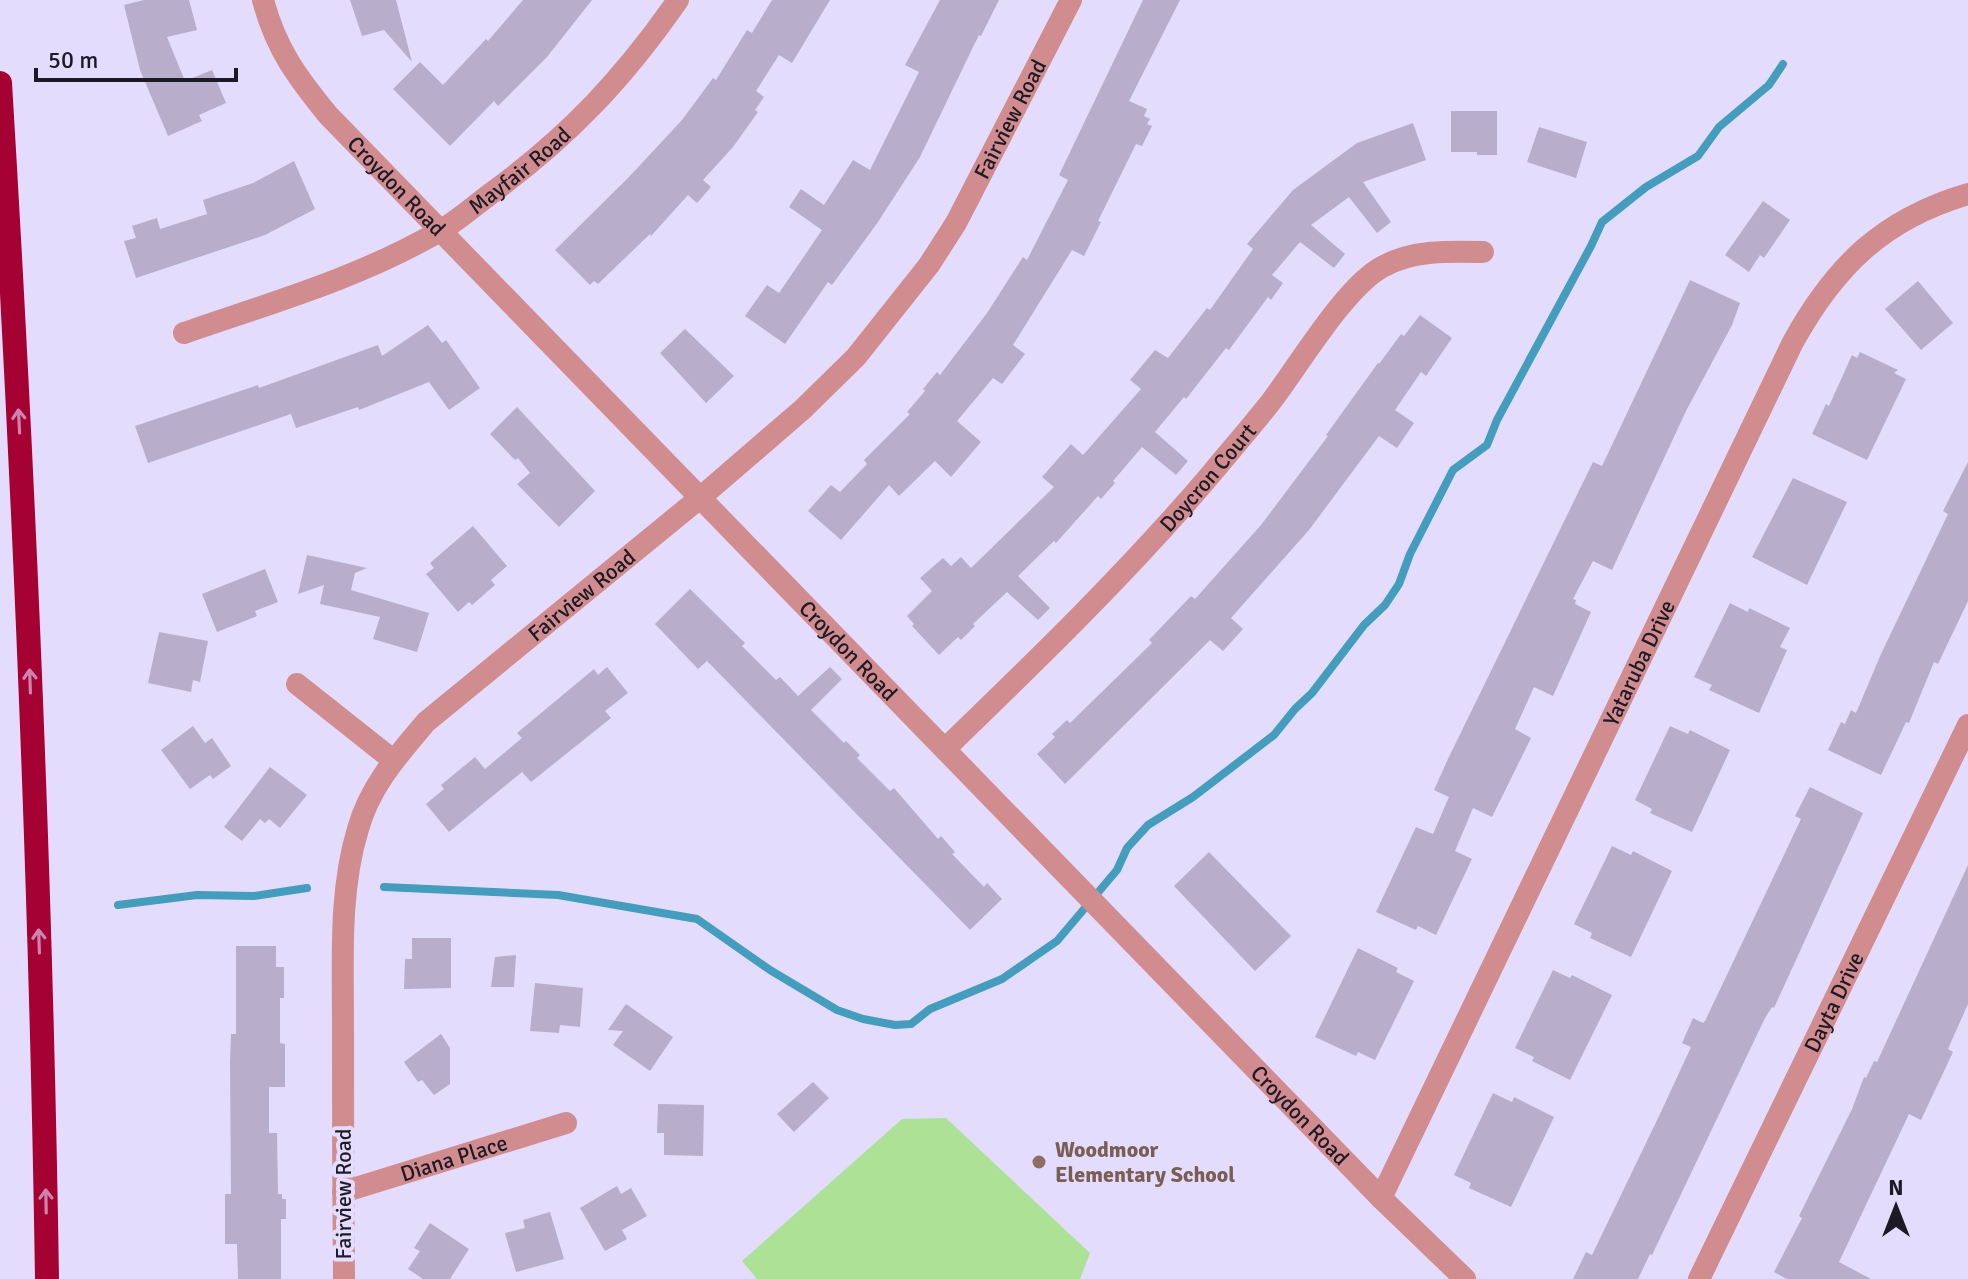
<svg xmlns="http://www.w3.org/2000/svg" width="1968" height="1279" font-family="Signika,sans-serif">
  <rect width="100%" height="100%" fill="#e4dcfc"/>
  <path fill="#ade296" d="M946 1118 1090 1253 1080 1279H757L742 1261 902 1119Z"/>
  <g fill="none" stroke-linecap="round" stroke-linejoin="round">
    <path stroke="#449dbc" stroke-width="8" d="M384 887 558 895 697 919 770 970 837 1010 863 1019 895 1025 911 1024 930 1009 1002 979 1057 941 1117 870 1127 848 1148 825 1193 797 1274 735 1295 709 1312 693 1364 625 1385 605 1399 584 1410 554 1453 470 1487 445 1497 420 1591 246 1602 222 1646 187 1698 156 1719 127 1769 85 1783 64
      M118 905 197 895 254 896 307 888"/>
  </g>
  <path fill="#b8aecc" d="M144 0H189L197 30 167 37 185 81 212 70 226 103 199 115 202 121 168 136 140 70 124 5Z
    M350 0H396L412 62 384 30 362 36Z
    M523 0H592L547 57 498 106 494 101 450 146 393 89 420 62 443 85 486 39 488 41Z
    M772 0H830L792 63 779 55 756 91 764 97 755 110 758 112 733 147 703 180 711 187 697 203 688 195 651 236 650 234 598 284 594 281 590 285 555 250 628 178 682 120 713 78 716 80 747 30 752 33Z
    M940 0H999L981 36 979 35 974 45 920 157 878 222 832 285 828 282 785 344 745 316 767 285 779 293 822 230 789 207 801 189 824 205 853 160 870 170 919 72 905 65Z
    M1143 0H1180L1129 101 1147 109 1144 116 1150 119 1147 124 1152 126 1142 146 1136 144 1098 221 1101 222 1084 256 1072 250 1013 345 1025 354 1002 384 993 378 957 421 981 442 951 477 935 461 899 496 889 485 841 540 808 511 831 485 840 492 867 464 864 460 910 414 907 412 925 391 923 389 937 372 940 375 987 313 1023 257 1027 260 1068 180 1059 175Z
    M1451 111H1497V155H1477V152H1451Z
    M1413 123 1426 160 1363 182 1391 222 1377 233 1349 197 1311 225 1345 254 1334 268 1300 242 1272 275 1283 283 1271 300 1268 297 1229 350 1226 348 1186 399 1184 397 1155 432 1188 461 1176 475 1142 447 1113 481 1115 483 1101 499 1098 496 1056 543 1054 541 1018 576 1050 608 1038 620 1007 592 973 624 975 626 961 640 958 637 939 655 912 626 914 624 907 616 932 591 920 578 943 558 951 566 961 557 971 568 1054 487 1042 477 1071 444 1083 455 1141 389 1130 380 1155 350 1168 358 1207 308 1210 310 1253 249 1247 244 1293 190 1357 143Z
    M1539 127 1587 142 1576 178 1527 162Z
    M294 161 315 209 265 235 136 278 124 241 136 238 132 226 157 218 160 229 207 214 203 200 253 183Z
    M1763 201 1790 220 1764 258 1760 255 1749 272 1725 255Z
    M1690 280 1740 303 1732 325 1686 411 1612 570 1593 561 1573 599 1576 600 1575 604 1591 612 1553 696 1534 687 1515 729 1531 738 1492 817 1473 808 1455 851 1472 859 1436 935 1418 926 1416 930 1376 912 1416 827 1433 834 1449 797 1434 790 1447 761 1593 462 1602 466Z
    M1918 281 1953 323 1921 350 1885 309Z
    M1420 315 1452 338 1426 376 1421 372 1395 410 1414 423 1397 448 1379 436 1309 530 1231 618 1243 629 1223 651 1210 640 1065 784 1037 754 1055 737 1052 734 1067 720 1070 723 1152 643 1149 640 1191 596 1195 599 1261 525 1328 436 1326 435 1378 363 1379 364 1401 334 1404 336Z
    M428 325 442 343 446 340 480 388 449 410 429 382 359 410 358 407 296 428 291 414 148 463 135 426 258 385 259 388 378 345 382 356Z
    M685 329 734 376 706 403 660 353Z
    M1860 352 1898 370 1894 373 1906 379 1867 460 1812 434 1826 404 1829 406 1852 355 1857 358Z
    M517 407 595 491 559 527 517 484 530 473 518 458 515 460 490 434Z
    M1968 462V601L1938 664 1934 662 1909 723 1906 722 1881 775 1828 750 1841 722 1845 724 1851 710 1856 713 1881 654 1948 514 1943 511Z
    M1793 478 1847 502 1807 585 1752 557Z
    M473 526 507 566 491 580 495 585 472 605 469 602 458 612 426 574 434 568 430 563Z
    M307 555 367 568 355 573 351 590 429 613 417 652 373 639 380 617 320 604 324 585 298 594Z
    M265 569 278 602 255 611 257 616 217 632 202 594Z
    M690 589 745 643 742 646 776 680 780 677 798 696 830 667 842 679 811 710 844 743 846 741 860 755 857 758 890 791 894 788 938 839 941 836 955 852 952 854 984 887 987 883 1002 899 970 930 707 661 698 669 655 624Z
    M1730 603 1748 612 1749 608 1790 628 1780 647 1787 650 1759 713 1709 690 1712 685 1694 677Z
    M159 632 208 641 200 682 193 680 191 692 148 683Z
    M607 667 628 693 605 711 611 718 531 782 522 772 449 832 426 804 444 789 441 785 475 757 485 769 522 738 517 733 594 669 598 675Z
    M193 726 205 743 212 738 231 766 213 779 210 775 190 789 161 750Z
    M1670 726 1688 734 1690 730 1730 750 1692 832 1650 813 1652 809 1635 800Z
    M270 767 307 795 280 828 269 819 265 823 260 819 242 841 224 827Z
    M1810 787 1863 813 1774 1008 1772 1007 1765 1018 1652 1255 1650 1254 1638 1279H1573L1586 1252 1592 1255 1660 1114 1691 1047 1682 1043 1693 1018 1703 1023 1705 1021 1801 819 1795 816Z
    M1612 846 1631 855 1633 851 1672 871 1631 957 1590 938 1592 933 1574 924Z
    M1209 852 1291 936 1255 971 1174 886Z
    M1968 865V1004L1948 1049 1953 1052 1921 1120 1909 1114 1839 1262 1871 1279H1787L1774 1272 1802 1218 1799 1216 1852 1109 1864 1077 1866 1078 1874 1061 1877 1062Z
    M412 938H451V988L404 989 405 959H412Z
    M236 946H276V967H284V998H280V1043L285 1044V1087H269V1133H277L278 1194H282V1199H286V1219H281V1279H238L237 1244H225V1194H231L230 1061 231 1034H236Z
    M1358 948 1398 968 1396 972 1414 981 1375 1060 1358 1052 1356 1056 1315 1037Z
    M516 955 514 987H491L495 957Z
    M1553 970 1570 978 1572 975 1612 995 1570 1080 1532 1061 1534 1057 1515 1048Z
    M535 983 583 988 580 1027 560 1025 559 1033 530 1031Z
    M626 1004 673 1037 650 1071 613 1045 623 1031 608 1030Z
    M441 1034 450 1048V1084L434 1095 422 1080 418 1082 404 1062Z
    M813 1082 829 1098 794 1132 777 1114Z
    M1493 1093 1512 1102 1514 1097 1554 1117 1511 1207 1469 1188 1471 1183 1454 1175Z
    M658 1104 704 1105 703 1156 664 1155V1133H657Z
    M617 1186 621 1194 631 1188 647 1216 622 1230 627 1239 605 1251 580 1208Z
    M550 1212 564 1259 516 1272 505 1233 525 1228 523 1220Z
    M430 1223 469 1249 450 1279H423L408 1269 420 1251 414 1248Z"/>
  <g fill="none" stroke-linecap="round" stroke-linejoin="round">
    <g stroke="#d08c8f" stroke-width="22">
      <path id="s1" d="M263 0C276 49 297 77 328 115L1381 1198 1465 1279"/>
      <path id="s2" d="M184 333C270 303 359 278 438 232 458 221 475 205 493 192 570 135 623 79 678 0"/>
      <path d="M297 684 393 760"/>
      <path id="s3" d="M945 749C1037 660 1129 571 1212 473 1231 450 1251 427 1270 403 1298 367 1344 288 1382 267 1412 250 1449 251 1483 252"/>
      <path id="s4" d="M343 1192 566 1123"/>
      <path id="s5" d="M1381 1198 1793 342C1835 266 1883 219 1968 194"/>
      <path id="s6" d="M344 1279C343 1194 343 1108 343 1023 343 959 339 891 358 829 370 786 398 755 426 722L701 497 803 409 856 357 929 265 956 223 1071 0"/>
      <path id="s7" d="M1699 1279 1968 725"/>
    </g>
    <path stroke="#a60133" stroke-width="24" d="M0 83C24 481 41 880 47 1279"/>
  </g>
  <defs><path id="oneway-shaft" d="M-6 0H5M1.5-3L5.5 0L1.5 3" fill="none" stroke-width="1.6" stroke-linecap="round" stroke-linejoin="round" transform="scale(2)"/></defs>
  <g stroke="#cb84ac">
    <use href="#oneway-shaft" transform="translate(19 421) rotate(-93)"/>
    <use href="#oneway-shaft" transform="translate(30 681) rotate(-92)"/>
    <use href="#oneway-shaft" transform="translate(39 941) rotate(-92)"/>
    <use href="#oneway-shaft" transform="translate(46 1201) rotate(-91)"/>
  </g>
  <circle fill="#8d6e63" stroke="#e4dcfc" stroke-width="3" cx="1039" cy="1162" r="8"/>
  <g text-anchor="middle" stroke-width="8" stroke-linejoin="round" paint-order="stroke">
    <g font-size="22" fill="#1d1a25" stroke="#e4dcfc">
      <text dy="8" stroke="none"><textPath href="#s6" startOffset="1428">Fairview Road</textPath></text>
      <text dy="8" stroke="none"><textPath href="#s2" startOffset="376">Mayfair Road</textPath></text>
      <text dy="8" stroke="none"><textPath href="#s1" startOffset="232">Croydon Road</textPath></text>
      <text dy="8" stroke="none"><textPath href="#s3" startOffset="378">Doycron Court</textPath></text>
      <text dy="8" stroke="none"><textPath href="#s6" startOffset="780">Fairview Road</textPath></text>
      <text dy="8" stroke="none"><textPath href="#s1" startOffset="880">Croydon Road</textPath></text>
      <text dy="8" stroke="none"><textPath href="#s5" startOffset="594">Yataruba Drive</textPath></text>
      <text dy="8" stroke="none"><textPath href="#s7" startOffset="308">Dayta Drive</textPath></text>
      <text dy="8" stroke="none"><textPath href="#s1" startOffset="1528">Croydon Road</textPath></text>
      <text dy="8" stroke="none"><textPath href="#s4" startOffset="116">Diana Place</textPath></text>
      <text transform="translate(343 1194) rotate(-90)" y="8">Fairview Road</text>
    </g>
    <g font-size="22" font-weight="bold" fill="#785e54" stroke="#e4dcfc" text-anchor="start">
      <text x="1055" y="1157">Woodmoor<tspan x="1055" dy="25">Elementary School</tspan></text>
    </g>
  </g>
  <g transform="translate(1896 1207)" stroke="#e4dcfc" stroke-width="6" paint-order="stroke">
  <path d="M0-6L14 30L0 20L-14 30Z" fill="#1d1a25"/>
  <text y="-12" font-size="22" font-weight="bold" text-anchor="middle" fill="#1d1a25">N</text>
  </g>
  <path d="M36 68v12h200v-12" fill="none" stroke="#1d1a25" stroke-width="4"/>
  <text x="48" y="68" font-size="24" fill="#1d1a25" stroke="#e4dcfc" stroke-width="6" paint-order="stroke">50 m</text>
</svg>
